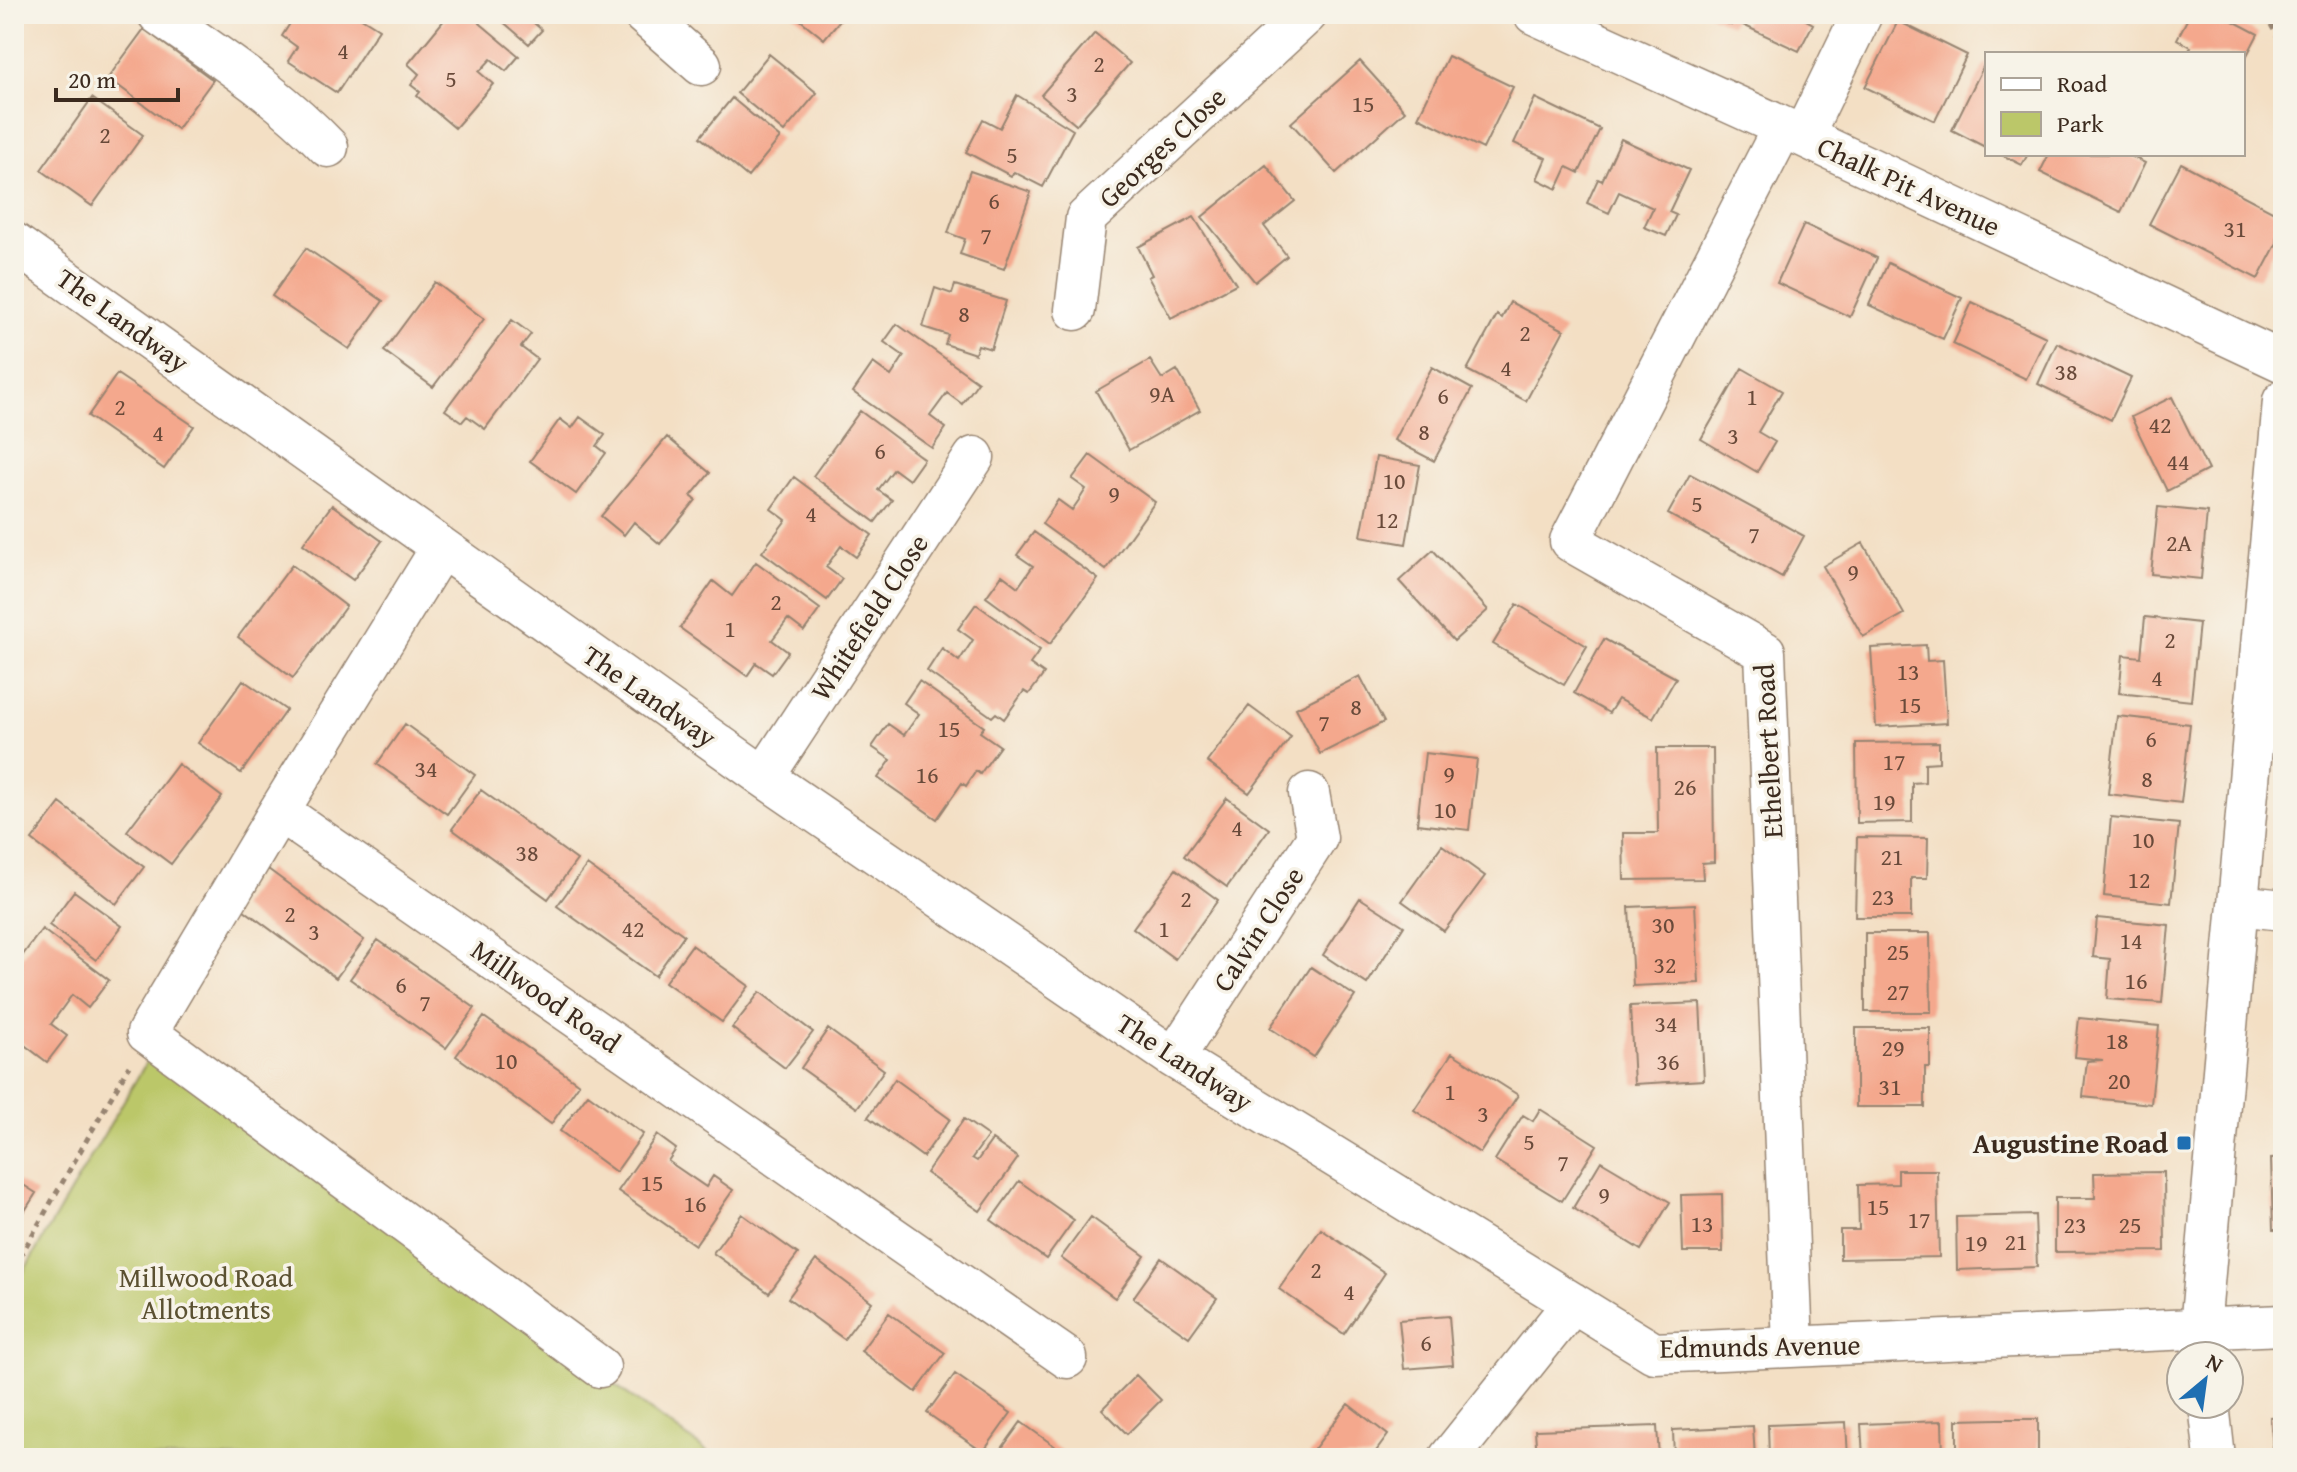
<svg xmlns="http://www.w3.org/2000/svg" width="2297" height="1472" font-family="'Gentium Book Plus',serif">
  <rect width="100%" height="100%" fill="#f7f3e8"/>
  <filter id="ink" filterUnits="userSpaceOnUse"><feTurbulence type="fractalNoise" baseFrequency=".0125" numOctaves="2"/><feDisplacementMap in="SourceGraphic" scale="16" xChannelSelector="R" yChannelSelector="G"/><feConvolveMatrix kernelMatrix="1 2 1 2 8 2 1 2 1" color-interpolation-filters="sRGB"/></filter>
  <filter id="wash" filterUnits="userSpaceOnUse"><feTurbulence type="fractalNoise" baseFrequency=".006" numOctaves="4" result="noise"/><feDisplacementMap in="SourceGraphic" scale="32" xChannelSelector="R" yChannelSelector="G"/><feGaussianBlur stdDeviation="1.8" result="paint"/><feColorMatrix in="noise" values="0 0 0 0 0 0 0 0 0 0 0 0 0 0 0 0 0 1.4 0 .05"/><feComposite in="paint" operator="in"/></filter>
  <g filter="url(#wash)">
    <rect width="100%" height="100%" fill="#f3dfc4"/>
    <path fill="#bbc769" stroke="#7b7844" stroke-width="2" d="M153 1051 716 1458H14V1288Z"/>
    <g id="blocks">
      <path fill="#f4a88d" d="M296 14H355L379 29 337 93 288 61 297 47 282 36Z
        M449 14H469L519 56 506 71 491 59 479 72 493 84 455 128 417 96 420 92 411 85 419 74 408 64Z
        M494 14H529L527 17 542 30 529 44Z
        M793 14H845L824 39Z
        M1708 14H1737L1731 25Z
        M1749 14H1795L1813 24 1799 51 1743 25Z
        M2190 14H2220L2258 34 2243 63V54H2187L2191 47 2177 39Z
        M1898 21 1967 55 1935 121 1865 87Z
        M144 29 213 80 177 129 108 78Z
        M1095 33 1130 63 1076 125 1041 95Z
        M769 54 817 93 784 132 737 93Z
        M1448 56 1513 87 1483 149 1418 117Z
        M1360 61 1405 111 1336 173 1291 123Z
        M1985 63 1987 64V148L1952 130Z
        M1017 95 1073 130 1043 187 1014 172 1011 176 966 152 983 119 1000 128Z
        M92 98 143 135 92 206 41 170Z
        M732 98 780 138 748 177 700 137Z
        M1535 98 1600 129 1579 173 1567 167 1557 189 1537 179 1546 158 1514 143Z
        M1621 139 1689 170 1669 212 1676 215 1666 236 1644 227 1653 208 1619 192 1609 213 1587 203 1598 179 1602 181Z
        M2000 154H2028L2022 165Z
        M2049 154H2127L2145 163 2121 212 2040 172Z
        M2181 163 2280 215 2277 243 2258 279 2149 224Z
        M1266 165 1295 201 1264 226 1287 256 1255 282 1202 217Z
        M970 171 1031 192 1004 269 960 254 965 239 948 233Z
        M1194 217 1236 284 1171 318 1148 277 1152 275 1138 247Z
        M1804 224 1877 258 1850 317 1777 283Z
        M306 248 383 301 349 349 272 296Z
        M14 261 27 271 14 289Z
        M1888 263 1962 298 1943 339 1869 305Z
        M435 282 484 319 433 387 384 351Z
        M955 285 1006 301 991 349 978 345 975 354 945 344 948 335 923 327 935 288 952 294Z
        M1510 302 1564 330 1526 401 1467 370 1497 315 1502 318Z
        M1972 302 2046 337 2026 379 1953 344Z
        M512 320 531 334 521 347 537 359 485 429 467 416 462 422 445 410Z
        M897 324 978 382 962 404 947 393 930 416 946 428 932 448 853 392 873 363 891 376 904 356 884 342Z
        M2057 343 2131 378 2111 420 2038 384Z
        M1150 360 1162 379 1177 370 1200 410 1129 450 1096 391Z
        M1432 367 1472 389 1434 461 1394 440Z
        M1742 368 1782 391 1758 432 1775 442 1757 472 1701 439Z
        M117 374 194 426 164 469 88 416Z
        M2172 397 2208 470 2167 491 2131 417Z
        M860 411 924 459 909 480 894 469 878 490 892 500 875 522 813 476Z
        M580 417 605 435 597 446 606 453 576 494 530 461 560 419 572 428Z
        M667 437 710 473 691 496 696 500 660 544 634 522 624 535 601 516Z
        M1090 455 1155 502 1106 570 1042 524 1058 500 1072 510 1079 500 1086 489 1072 479Z
        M1376 457 1420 465 1406 544 1361 536Z
        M1690 474 1804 536 1782 577 1668 514Z
        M794 477 872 535 856 557 841 546 826 567 842 579 827 600 762 552 786 520 771 509Z
        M332 505 382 541 353 580 303 544Z
        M2158 507 2207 512 2201 579 2151 574Z
        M1034 532 1098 579 1050 644 986 597 1002 575 1018 587 1033 566 1017 555Z
        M1863 543 1904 614 1863 637 1823 566Z
        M1433 550 1488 610 1454 641 1399 581Z
        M756 562 820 609 804 631 788 619 772 640 788 652 772 674 756 663 747 676 680 628 713 581 732 596Z
        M292 565 346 606 293 678 238 637Z
        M976 604 1040 650 1030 664 1044 674 1029 694 1024 691 1004 719 996 713 992 717 927 671 942 648 959 661 973 640 958 629Z
        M1517 604 1587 646 1564 685 1493 644Z
        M2145 617 2199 623 2191 701 2119 693 2123 655 2141 657Z
        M1604 639 1676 678 1653 718 1618 699 1609 713 1574 693Z
        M1926 645 1927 661 1943 660 1947 723 1876 727 1871 648Z
        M1360 676 1384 722 1320 754 1296 708Z
        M243 680 286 710 241 773 198 743Z
        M919 681 984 727 980 732 1000 746 980 774 976 771 966 786 962 783 937 819 878 778 891 760 872 747 888 724 904 735 919 714 904 703Z
        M1249 706 1291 737 1249 793 1207 762Z
        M2117 716 2190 724 2181 803 2108 794Z
        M405 724 475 775 447 814 377 764Z
        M1939 742V762L1925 763V782L1912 783V822L1857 823 1856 743Z
        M1657 748H1713L1714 862 1702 863 1703 879 1624 880 1623 833H1658Z
        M1425 753 1477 759 1469 830 1417 824Z
        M178 764 222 797 171 864 127 831Z
        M481 790 577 860 548 899 452 829Z
        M1227 798 1269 829 1227 887 1184 856Z
        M60 803 144 867 116 904 32 840Z
        M2111 817 2179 824 2171 903 2104 896Z
        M1857 837 1928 838 1927 878H1911V917H1855Z
        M1442 845 1485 876 1444 931 1402 901Z
        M587 865 684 935 655 976 557 906Z
        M268 869 364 940 336 978 240 907Z
        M1176 869 1218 900 1175 959 1133 928Z
        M74 891 122 926 96 960 49 925Z
        M1360 898 1404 926 1367 984 1323 955Z
        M1695 904 1699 983 1633 986 1629 907Z
        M2097 918 2169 925 2162 1003 2107 999 2110 959 2093 957Z
        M42 929 109 980 88 1008 72 995 51 1024 67 1036 47 1062 14 1037V967Z
        M1865 933H1930L1931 1012H1865Z
        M378 940 475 1008 446 1048 350 979Z
        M692 945 749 986 722 1022 665 982Z
        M1311 967 1355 996 1314 1057 1270 1028Z
        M760 992 813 1032 785 1068 732 1028Z
        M1700 1003 1704 1080 1634 1084 1630 1006Z
        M484 1017 579 1084 551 1124 456 1056Z
        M2079 1018 2159 1026 2151 1104 2083 1097 2087 1061 2103 1060 2075 1057Z
        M1856 1028H1930V1067H1925V1107H1856Z
        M828 1029 884 1070 857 1108 801 1068Z
        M1452 1053 1518 1095 1480 1153 1414 1110Z
        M895 1079 950 1119 923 1157 868 1117Z
        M588 1094 643 1134 616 1172 560 1131Z
        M1540 1109 1597 1145 1562 1201 1495 1160 1523 1115 1533 1121Z
        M964 1119 988 1136 972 1158 977 1161 992 1140 1018 1158 980 1211 926 1173Z
        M657 1135 676 1149 668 1161 706 1187 713 1176 733 1190 695 1245 618 1191Z
        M2283 1158V1230H2273L2271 1159Z
        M1601 1161 1670 1202 1641 1250 1573 1208Z
        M1898 1170H1937L1939 1257 1840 1259V1230H1859L1858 1185 1898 1184Z
        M2164 1172 2165 1251 2055 1252V1198H2095L2094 1173Z
        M14 1179 36 1193 14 1228Z
        M1019 1181 1074 1220 1046 1259 991 1220Z
        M1722 1194 1723 1252H1683L1681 1195Z
        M742 1214 798 1254 769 1293 713 1253Z
        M2035 1215 2037 1267 1957 1270 1956 1217Z
        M1091 1217 1145 1256 1115 1298 1061 1258Z
        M1321 1229 1385 1273 1344 1334 1279 1289Z
        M1161 1258 1217 1298 1189 1337 1133 1298Z
        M816 1260 872 1302 844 1339 788 1298Z
        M889 1313 945 1353 916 1392 861 1351Z
        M1449 1316 1453 1365 1404 1369 1399 1320Z
        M955 1374 1011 1413 983 1452 927 1413Z
        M1136 1375 1161 1400 1127 1434 1102 1409Z
        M1348 1404 1388 1435 1371 1458H1312L1309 1456Z
        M2283 1416V1458H2274L2270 1417Z
        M1998 1419H2038V1458H1957V1420Z
        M1942 1421 1943 1458H1863L1861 1424Z
        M1021 1422 1049 1442 1071 1458H995Z
        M1846 1422 1848 1458H1769L1768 1425Z
        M1657 1426 1659 1458H1537L1535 1430Z
        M1753 1426 1755 1458H1674L1673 1430Z
        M2132 1451 2133 1458H2054V1452Z"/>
    </g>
  </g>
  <g filter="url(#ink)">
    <use href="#blocks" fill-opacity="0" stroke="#978471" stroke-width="2"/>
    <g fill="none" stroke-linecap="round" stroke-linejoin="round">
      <g stroke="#978471" stroke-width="43">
        <path id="minor" d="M158 14C217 56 278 94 328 147
          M643 14 701 65
          M1534 14 1783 127 2283 362
          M1783 127 1570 541 1765 652 1793 1346
          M1803 136 1862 14
          M14 243 764 777 1174 1058 1654 1353 2283 1325
          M1075 310 1086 218 1307 14
          M441 548 279 811 1067 1358
          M764 777 974 457
          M279 811 147 1033 600 1367
          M2238 905 2283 910
          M1174 1058 1317 838 1309 793
          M2203 1356 2200 1328 2283 401
          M2209 1404 2215 1458
          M1449 1458 1573 1303"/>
      </g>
      <path stroke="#978471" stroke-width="5" stroke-dasharray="6 6" stroke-linecap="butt" d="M2265 14 2283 46
        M14 1267 129 1066"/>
      <use href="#minor" stroke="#fff" stroke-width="40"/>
    </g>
  </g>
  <rect fill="#1f6fb2" stroke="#f7f3e8" stroke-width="3" x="2176" y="1135" width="16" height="16" rx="4"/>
  <g text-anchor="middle" stroke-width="7" stroke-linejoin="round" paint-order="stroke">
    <g font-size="24" fill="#694a3a">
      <text x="343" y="59">4</text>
      <text x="1099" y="72">2</text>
      <text x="451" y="87">5</text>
      <text x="1072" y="102">3</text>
      <text x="1363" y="112">15</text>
      <text x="105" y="143">2</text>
      <text x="1012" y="163">5</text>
      <text x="994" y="209">6</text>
      <text x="2235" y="237">31</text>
      <text x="986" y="244">7</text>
      <text x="964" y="322">8</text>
      <text x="1525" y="341">2</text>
      <text x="1506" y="376">4</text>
      <text x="2066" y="380">38</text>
      <text x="1162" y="402">9A</text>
      <text x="1443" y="404">6</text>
      <text x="1752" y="405">1</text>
      <text x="120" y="415">2</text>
      <text x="2160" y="433">42</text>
      <text x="1424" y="440">8</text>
      <text x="158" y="441">4</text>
      <text x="1733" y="444">3</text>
      <text x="880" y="459">6</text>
      <text x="2178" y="470">44</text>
      <text x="1394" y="489">10</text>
      <text x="1114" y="502">9</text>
      <text x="1697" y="512">5</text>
      <text x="811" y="522">4</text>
      <text x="1387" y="528">12</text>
      <text x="1754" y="543">7</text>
      <text x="2179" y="551">2A</text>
      <text x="1853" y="580">9</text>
      <text x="776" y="610">2</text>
      <text x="730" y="637">1</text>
      <text x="2170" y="648">2</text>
      <text x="1908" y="680">13</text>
      <text x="2157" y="686">4</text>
      <text x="1910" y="713">15</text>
      <text x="1356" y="715">8</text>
      <text x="1324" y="731">7</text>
      <text x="949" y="737">15</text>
      <text x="2151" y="747">6</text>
      <text x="1894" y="770">17</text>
      <text x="426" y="777">34</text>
      <text x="1449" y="782">9</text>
      <text x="927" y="783">16</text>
      <text x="2147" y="787">8</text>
      <text x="1685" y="795">26</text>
      <text x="1884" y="810">19</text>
      <text x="1445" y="818">10</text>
      <text x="1237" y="836">4</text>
      <text x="2143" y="848">10</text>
      <text x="527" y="861">38</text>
      <text x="1892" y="865">21</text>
      <text x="2139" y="888">12</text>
      <text x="1883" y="905">23</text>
      <text x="1186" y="907">2</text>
      <text x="290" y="922">2</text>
      <text x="1663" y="933">30</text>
      <text x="633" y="937">42</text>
      <text x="1164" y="937">1</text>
      <text x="314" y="940">3</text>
      <text x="2131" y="949">14</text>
      <text x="1898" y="960">25</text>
      <text x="1665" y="973">32</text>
      <text x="2136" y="989">16</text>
      <text x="401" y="993">6</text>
      <text x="1898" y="1000">27</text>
      <text x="425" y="1011">7</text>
      <text x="1666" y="1032">34</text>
      <text x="2117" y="1049">18</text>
      <text x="1893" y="1056">29</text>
      <text x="506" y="1069">10</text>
      <text x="1668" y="1070">36</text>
      <text x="2119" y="1089">20</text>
      <text x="1890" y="1095">31</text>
      <text x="1450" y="1100">1</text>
      <text x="1483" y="1122">3</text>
      <text x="1529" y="1150">5</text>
      <text x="1563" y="1171">7</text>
      <text x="652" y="1191">15</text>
      <text x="1604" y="1203">9</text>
      <text x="695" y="1212">16</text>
      <text x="1878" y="1215">15</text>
      <text x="1919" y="1228">17</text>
      <text x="1702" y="1232">13</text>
      <text x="2075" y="1233">23</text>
      <text x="2130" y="1233">25</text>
      <text x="2016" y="1250">21</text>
      <text x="1976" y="1251">19</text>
      <text x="1316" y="1278">2</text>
      <text x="1349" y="1300">4</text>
      <text x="1426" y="1351">6</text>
    </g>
    <g font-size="28" fill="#3b2a1e" stroke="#f7f3e8">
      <text transform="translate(1162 147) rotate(-43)" y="10">Georges Close</text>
      <text transform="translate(1909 186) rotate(25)" y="10">Chalk Pit Avenue</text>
      <text transform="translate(123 320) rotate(36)" y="10">The Landway</text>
      <text transform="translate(869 617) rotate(-57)" y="10">Whitefield Close</text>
      <text transform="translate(650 696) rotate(35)" y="10">The Landway</text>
      <text transform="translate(1768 751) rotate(-93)" y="10">Ethelbert Road</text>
      <text transform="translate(1258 929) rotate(-57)" y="10">Calvin Close</text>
      <text transform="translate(546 996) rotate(35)" y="10">Millwood Road</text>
      <text transform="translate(1185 1062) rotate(33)" y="10">The Landway</text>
      <text transform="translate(1760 1346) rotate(-1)" y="10">Edmunds Avenue</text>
    </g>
    <g font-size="28" font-weight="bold" fill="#3b2a1e" stroke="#f7f3e8" text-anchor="end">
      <text x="2168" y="1153">Augustine Road</text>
    </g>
    <g font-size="28" fill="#5b5131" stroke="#f7f3e8">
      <text x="206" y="1287">Millwood Road<tspan x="206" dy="32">Allotments</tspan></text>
    </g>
  </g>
  <rect width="2297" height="1472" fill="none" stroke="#f7f3e8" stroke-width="48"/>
  <rect x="1985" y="52" width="260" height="104" fill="#f7f3e8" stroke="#aca397" stroke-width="2"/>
  <rect x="2001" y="78" width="40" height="12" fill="#ffffff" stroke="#aca397" stroke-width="2"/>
  <text x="2057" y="92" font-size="24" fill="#3b2a1e">Road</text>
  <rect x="2001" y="112" width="40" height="24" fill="#bbc769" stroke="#aca397" stroke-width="2"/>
  <text x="2057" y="132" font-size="24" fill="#3b2a1e">Park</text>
  <g transform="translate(2205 1380) rotate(29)"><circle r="38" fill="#f7f3e8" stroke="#aca397" stroke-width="2"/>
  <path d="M0-6L14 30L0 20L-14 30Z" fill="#1f6fb2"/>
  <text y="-12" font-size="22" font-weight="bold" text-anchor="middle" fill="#3b2a1e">N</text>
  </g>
  <path d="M56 88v12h122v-12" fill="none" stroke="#3b2a1e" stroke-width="4"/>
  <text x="68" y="88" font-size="24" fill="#3b2a1e" stroke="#f7f3e8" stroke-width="6" paint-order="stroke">20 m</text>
</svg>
